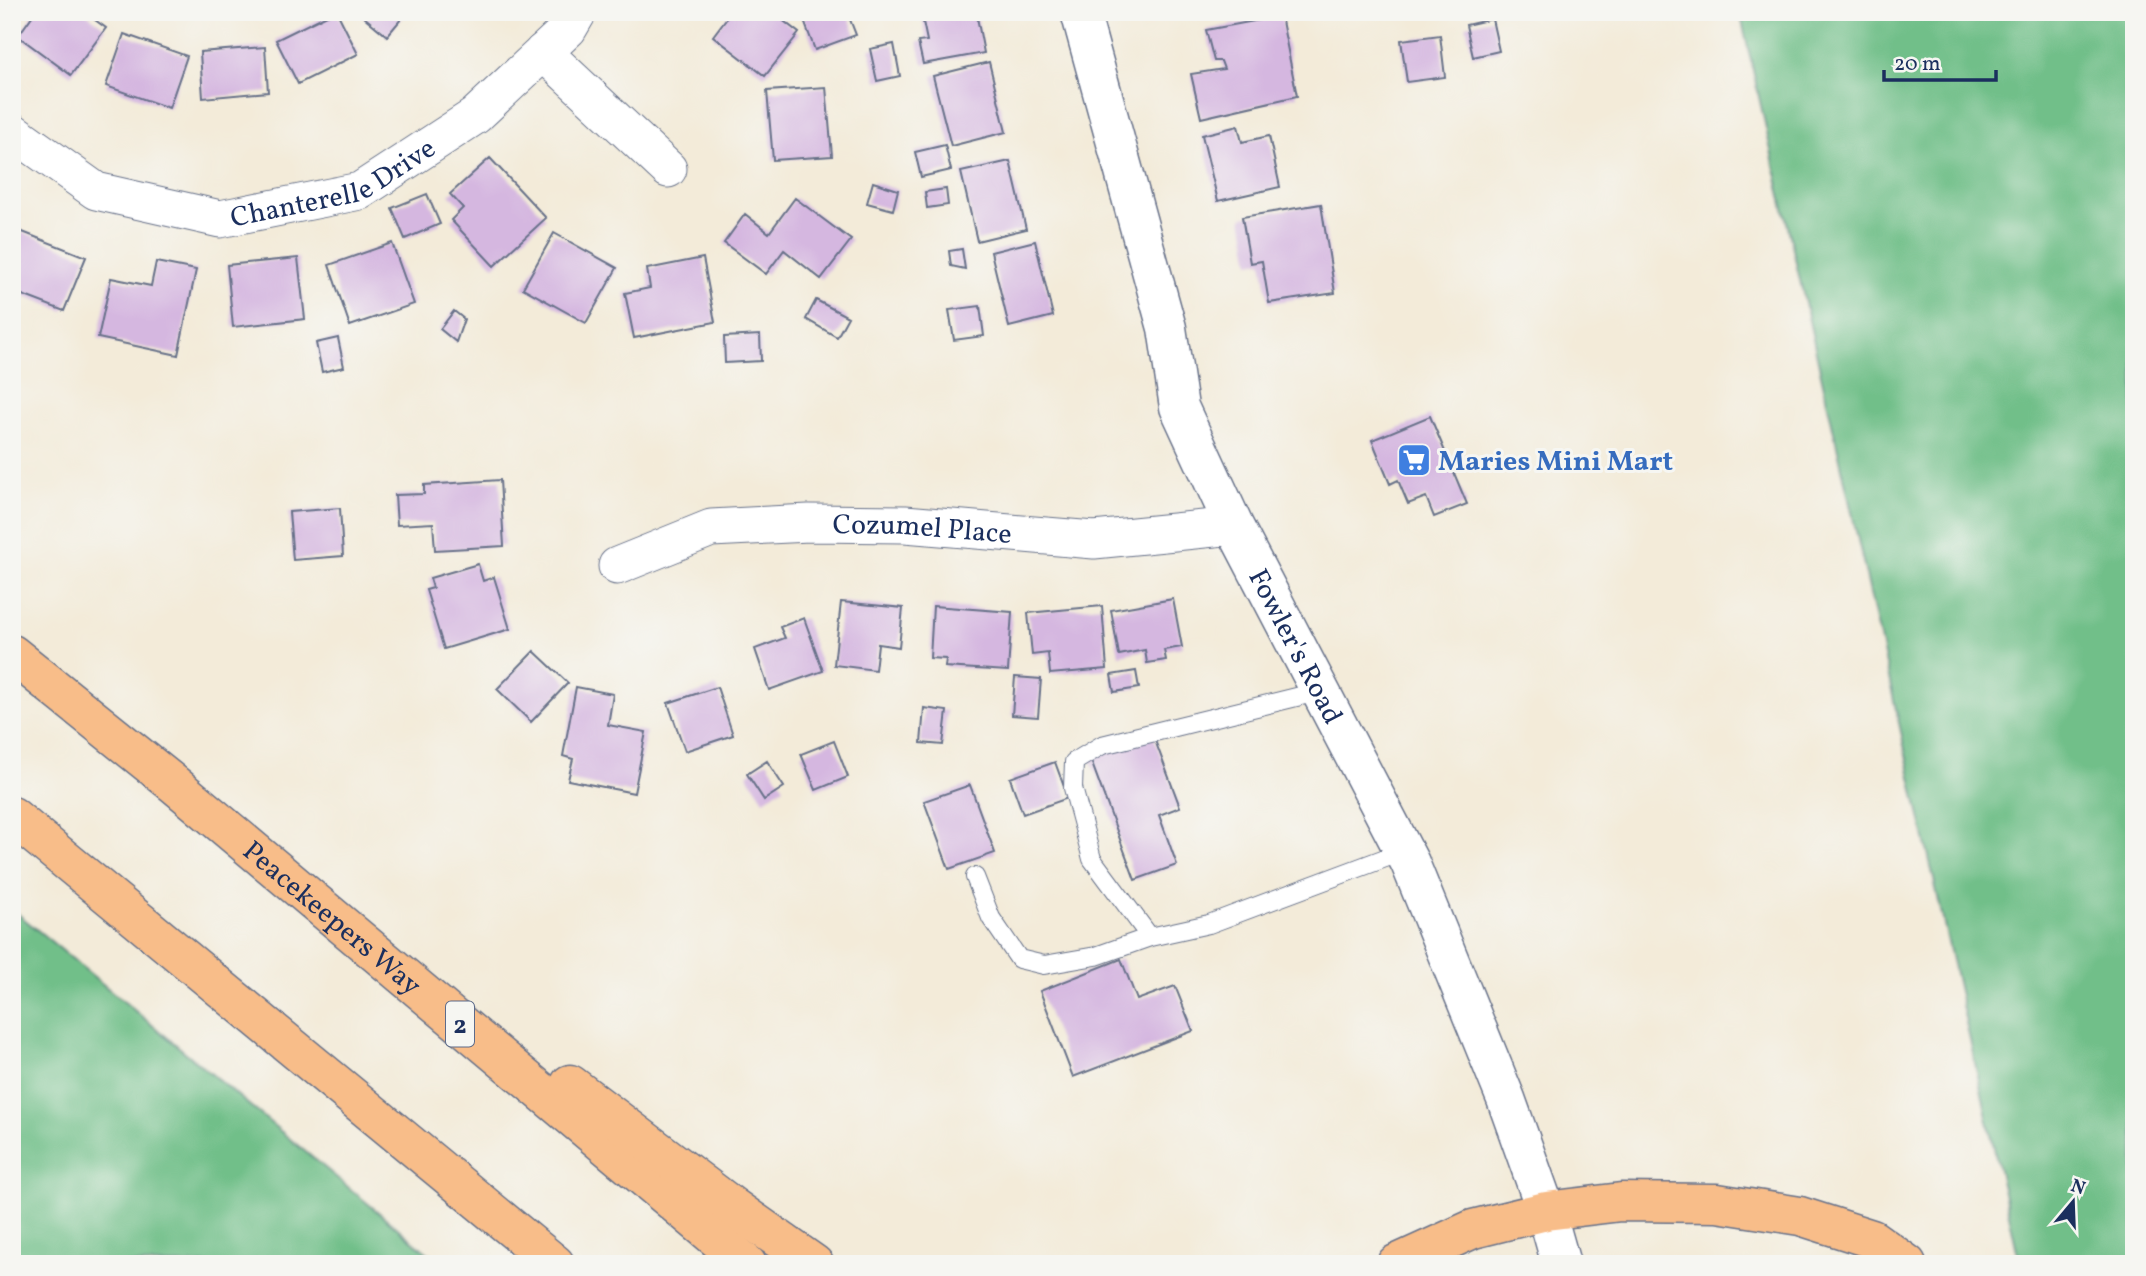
<svg xmlns="http://www.w3.org/2000/svg" width="2146" height="1276" font-family="Vollkorn,serif">
  <rect width="100%" height="100%" fill="#f6f6f2"/>
  <filter id="ink" filterUnits="userSpaceOnUse"><feTurbulence type="fractalNoise" baseFrequency=".0143" numOctaves="2"/><feDisplacementMap in="SourceGraphic" scale="14" xChannelSelector="R" yChannelSelector="G"/><feConvolveMatrix kernelMatrix="1 2 1 2 8 2 1 2 1" color-interpolation-filters="sRGB"/></filter>
  <filter id="wash" filterUnits="userSpaceOnUse"><feTurbulence type="fractalNoise" baseFrequency=".00686" numOctaves="4" result="noise"/><feDisplacementMap in="SourceGraphic" scale="28" xChannelSelector="R" yChannelSelector="G"/><feGaussianBlur stdDeviation="1.57" result="paint"/><feColorMatrix in="noise" values="0 0 0 0 0 0 0 0 0 0 0 0 0 0 0 0 0 1.4 0 .05"/><feComposite in="paint" operator="in"/></filter>
  <g filter="url(#wash)">
    <rect width="100%" height="100%" fill="#f3ebd9"/>
    <path fill="#71bf89" stroke="#467774" stroke-width="2" d="M1740 12H2134V1264H2020Z
      M12 909 441 1264H12Z"/>
    <g id="blocks">
      <path fill="#d5b7e0" d="M35 12H84L106 28 71 75 18 36Z
        M333 12H337L358 54 298 84 276 40Z
        M358 12H407L387 36Z
        M731 12H772L799 33 765 76 713 36Z
        M818 12H847L856 35 815 50 803 18Z
        M921 12H976L984 53 923 64 918 42 927 41Z
        M1281 16 1297 96 1201 118 1191 74 1224 69 1221 61H1214L1206 30Z
        M1492 19 1499 51 1473 57 1466 25Z
        M124 34 187 56 169 108 106 86Z
        M1440 35 1445 77 1407 82 1401 40Z
        M894 44 900 76 877 81 870 49Z
        M265 47 268 92 203 98 200 52Z
        M989 62 1006 132 951 146 933 76Z
        M826 87 832 156 773 160 767 91Z
        M1238 126 1242 142 1269 136 1280 187 1218 201 1202 135Z
        M945 145 951 170 921 177 915 152Z
        M490 158 546 218 494 266 451 220 463 208 450 194Z
        M1010 161 1026 229 977 241 961 172Z
        M873 182 898 190 893 210 867 203Z
        M946 189 948 205 927 208 925 192Z
        M427 194 440 224 405 239 392 208Z
        M795 198 851 240 821 279 784 250 766 274 724 243 745 214 769 233Z
        M1321 204 1335 293 1269 303 1262 261 1250 263 1242 217Z
        M20 231 86 257 64 311 12 291V249Z
        M554 233 617 268 586 323 523 288Z
        M1035 241 1053 316 1009 327 991 252Z
        M392 243 414 304 350 326 329 265Z
        M962 249 965 269 951 266 949 251Z
        M298 258 305 319 233 327 227 265Z
        M703 258 715 322 634 338 625 293 650 288 647 269Z
        M156 262 196 270 178 355 98 338 111 278 151 286Z
        M816 300 848 317 837 337 806 319Z
        M980 306 984 336 954 340 949 310Z
        M454 311 464 319 456 342 440 329Z
        M760 335 761 361 725 363 724 337Z
        M338 338 344 367 322 372 316 343Z
        M1430 416 1467 504 1434 517 1426 497 1408 504 1398 480 1390 484 1372 440Z
        M500 480 504 546 435 550 433 523 397 525 395 495 424 494V485Z
        M340 508 343 556 293 560 289 512Z
        M478 564 483 581 494 577 510 629 444 649 426 590 433 588 430 578Z
        M1173 599 1182 647 1164 650 1166 660 1147 663 1145 650 1119 655 1111 610Z
        M841 602 903 608 899 647 878 644 875 670 834 665Z
        M933 606 1012 612 1008 671 945 667 946 659 930 658Z
        M1102 606 1107 669 1050 674 1048 653 1032 655 1028 613Z
        M804 618 823 671 769 690 755 649 785 638 780 627Z
        M534 651 568 683 531 722 497 689Z
        M1136 671 1139 688 1114 692 1111 675Z
        M1015 677 1041 679 1038 717 1012 715Z
        M576 687 613 694 608 725 646 732 634 793 568 780 573 759 563 756Z
        M717 687 733 735 685 751 668 703Z
        M924 708 947 711 943 745 921 743Z
        M1153 735 1180 807 1159 815 1177 865 1135 880 1090 758Z
        M834 741 848 777 816 790 801 754Z
        M767 761 784 787 764 800 747 774Z
        M1055 762 1068 798 1023 814 1010 778Z
        M970 785 995 853 949 869 924 801Z
        M1121 959 1137 1000 1175 986 1193 1031 1073 1077 1040 991Z"/>
    </g>
  </g>
  <g filter="url(#ink)">
    <use href="#blocks" fill-opacity="0" stroke="#677189" stroke-width="2"/>
    <g fill="none" stroke-linecap="round" stroke-linejoin="round">
      <g stroke="#677189" stroke-width="20">
        <path id="service" d="M1321 691 1102 745 1074 762 1073 788 1092 859 1150 937 1209 924 1404 851
          M975 877 991 918 1019 959 1044 965 1096 956 1150 937"/>
      </g>
      <g stroke="#677189" stroke-width="39">
        <g id="minor">
          <path d="M543 52 668 169"/>
          <path id="s1" d="M12 131 96 191 220 219 360 191 475 116 568 29 578 12"/>
          <path id="s2" d="M617 566 711 528 809 523 905 524 1094 540 1234 526"/>
        </g>
      </g>
      <g stroke="#677189" stroke-width="41">
        <g id="tertiary">
          <path id="s3" d="M1080 12 1167 328 1179 407 1234 526 1410 863 1506 1099 1546 1211 1561 1264"/>
        </g>
      </g>
      <g stroke="#677189" stroke-width="41">
        <g id="motorway">
          <path id="s4" d="M12 654 174 784 747 1264"/>
          <path d="M12 816 555 1264"/>
          <path d="M570 1084 733 1207 814 1264"/>
          <path d="M1396 1264 1473 1229 1546 1211 1621 1202 1717 1203 1800 1216 1872 1239 1907 1264"/>
        </g>
      </g>
      <use href="#service" stroke="#fff" stroke-width="18"/>
      <use href="#minor" stroke="#fff" stroke-width="37"/>
      <use href="#tertiary" stroke="#fff" stroke-width="38"/>
      <use href="#motorway" stroke="#f8bd89" stroke-width="38"/>
    </g>
  </g>
  <defs>
    <g id="supermarket-square" transform="scale(1.75)"><rect x="-9" y="-9" width="18" height="18" rx="4" fill="#3f7fe0" stroke="#f6f6f2"/><path d="M-6-5.5h2.5l.6 2H6L4.5 2H-2.5L-4.4-4H-6ZM-1.5 3.2a1.3 1.3 0 1 0 .1 0ZM3 3.2a1.3 1.3 0 1 0 .1 0Z" fill="#fff"/></g>
  </defs>
  <g fill-rule="evenodd">
    <use href="#supermarket-square" x="1414" y="460"/>
  </g>
  <g text-anchor="middle" stroke-width="6" stroke-linejoin="round" paint-order="stroke">
    <rect fill="#f6f6f2" stroke="#5d6b8a" stroke-width="2" x="446" y="1001.5" width="28" height="45" rx="5"/>
    <g font-size="26" font-weight="bold" fill="#1b2f5e">
      <text x="460" y="1033">2</text>
    </g>
    <g font-size="28" fill="#1b2f5e" stroke="#f6f6f2">
      <text dy="10" stroke="none"><textPath href="#s1" startOffset="350">Chanterelle Drive</textPath></text>
      <text dy="10" stroke="none"><textPath href="#s2" startOffset="313">Cozumel Place</textPath></text>
      <text dy="10" stroke="none"><textPath href="#s3" startOffset="674">Fowler's Road</textPath></text>
      <text dy="10" stroke="none"><textPath href="#s4" startOffset="415">Peacekeepers Way</textPath></text>
    </g>
    <g font-size="28" font-weight="bold" fill="#366cbe" stroke="#f6f6f2" text-anchor="start">
      <text x="1438" y="470">Maries Mini Mart</text>
    </g>
  </g>
  <rect width="2146" height="1276" fill="none" stroke="#f6f6f2" stroke-width="42"/>
  <g transform="translate(2073 1202) rotate(19)" stroke="#f6f6f2" stroke-width="5" paint-order="stroke">
  <path d="M0-5L12 26L0 18L-12 26Z" fill="#1b2f5e"/>
  <text y="-10" font-size="19" font-weight="bold" text-anchor="middle" fill="#1b2f5e">N</text>
  </g>
  <path d="M1884 70v10h112v-10" fill="none" stroke="#1b2f5e" stroke-width="3.5"/>
  <text x="1894" y="70" font-size="21" fill="#1b2f5e" stroke="#f6f6f2" stroke-width="5" paint-order="stroke">20 m</text>
</svg>
